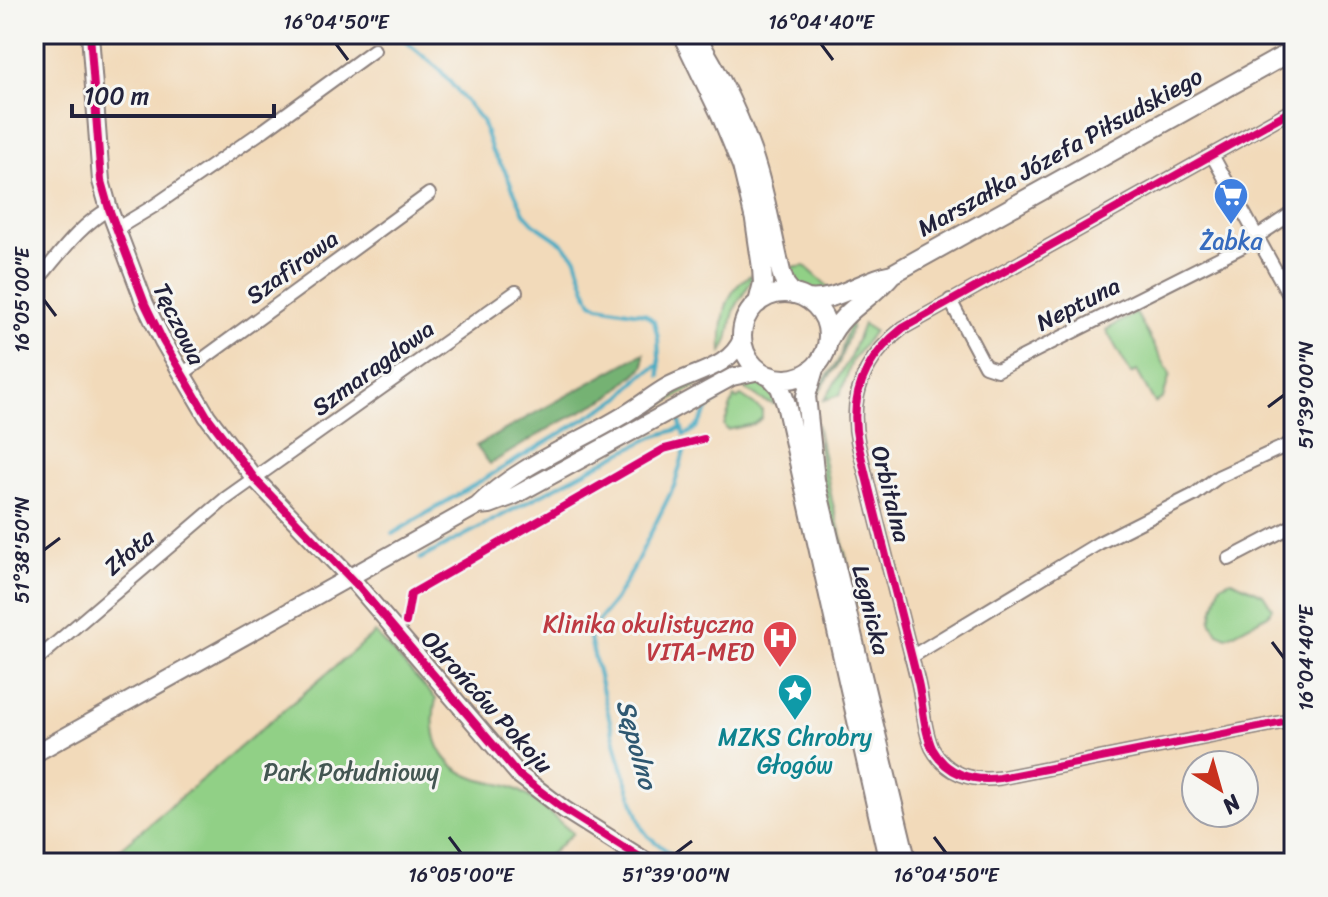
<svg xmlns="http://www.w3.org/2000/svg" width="1328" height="897" font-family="Sriracha,sans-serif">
  <rect width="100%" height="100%" fill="#f6f6f2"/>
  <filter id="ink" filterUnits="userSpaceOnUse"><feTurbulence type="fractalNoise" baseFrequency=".0125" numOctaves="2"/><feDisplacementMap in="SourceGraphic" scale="16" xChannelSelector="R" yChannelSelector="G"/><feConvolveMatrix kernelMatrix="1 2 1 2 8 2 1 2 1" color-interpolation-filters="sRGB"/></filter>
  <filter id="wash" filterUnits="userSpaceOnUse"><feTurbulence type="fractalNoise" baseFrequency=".006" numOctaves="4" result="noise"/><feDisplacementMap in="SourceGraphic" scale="32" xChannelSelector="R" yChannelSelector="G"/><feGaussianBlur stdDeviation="1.8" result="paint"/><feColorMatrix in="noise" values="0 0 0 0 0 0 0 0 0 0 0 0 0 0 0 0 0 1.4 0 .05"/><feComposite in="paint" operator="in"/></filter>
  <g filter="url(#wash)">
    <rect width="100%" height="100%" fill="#f2daba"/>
    <path fill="#91d086" stroke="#5a7960" stroke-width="2" d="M805 266 831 289C809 295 797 285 784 269Z
      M753 274C750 288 740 296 735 309 729 324 732 337 722 352 721 323 723 289 753 274Z
      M1136 313 1170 374 1163 398 1155 403 1137 371 1131 374 1106 330Z
      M851 322 852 326 839 363 815 397C820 381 831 374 839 359 844 347 843 333 851 322Z
      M863 324 874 331 852 361 840 395 824 400 849 360Z
      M706 374 709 379 505 492 504 490 650 402Z
      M742 380C759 381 770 389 776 404 763 403 748 392 739 382Z
      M741 396 762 410V418L754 424 727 430 724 425 734 397 737 399Z
      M817 424 832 500 858 605C834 555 821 480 817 424Z
      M1231 580 1263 594 1272 608 1268 615 1227 637 1218 633 1211 621 1220 585Z
      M375 633 436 699C428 736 439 766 477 779 488 783 501 783 513 788 532 795 556 820 573 833L541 863H103Z"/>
    <path fill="#74b273" stroke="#4b6a57" stroke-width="2" d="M644 353V366L611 396 555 425 490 464 476 446Z"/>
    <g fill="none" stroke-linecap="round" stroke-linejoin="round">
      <path stroke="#43aac3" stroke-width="4" d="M397 34 440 70 482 121 492 151 504 169 524 213 534 224 562 243 576 258 588 296 592 302 599 306 645 314 654 321 658 338 660 376
        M679 419 684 435C699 430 700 421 708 409 712 403 719 399 725 395
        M392 534 620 398 641 376 657 366
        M420 559 614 456 653 437 682 428
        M682 863 648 836 642 828 619 758 590 639 594 626 615 600 633 569 675 484 685 448"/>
    </g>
  </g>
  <g filter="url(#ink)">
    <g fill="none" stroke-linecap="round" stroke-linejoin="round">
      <g stroke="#8a7e7a" stroke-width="16">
        <path id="street" d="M1294 109 903 328C865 358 848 395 858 443 877 523 898 602 918 682 923 703 923 728 932 748 946 774 972 782 1000 778L1294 720
          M1212 155 1294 304
          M116 229 154 206 264 130 374 50
          M34 284C58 257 77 227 109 209
          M950 300 985 366 997 370 1241 247 1294 212
          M181 375 429 194
          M1229 559 1294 525
          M911 657 1099 543 1194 495 1218 477 1294 442
          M34 662 225 499 516 292"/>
      </g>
      <g stroke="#8a7e7a" stroke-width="20">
        <path id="secondary" d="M90 34 101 181 109 209 145 304 163 341 207 416 255 479 357 585 519 775 565 810 649 863
          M477 506 490 505 514 496 732 377 760 371
          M34 754 477 506C517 466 574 445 622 416 638 407 652 395 668 386 694 372 731 368 742 338"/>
      </g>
      <g stroke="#8a7e7a" stroke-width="22">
        <path id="primary" d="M682 34 721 115 742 166 755 220 762 268 763 283 758 303
          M694 34C718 70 745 128 757 169 767 203 773 238 781 272L785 284 793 294
          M742 336a43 43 0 1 1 86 0a43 43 0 1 1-86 0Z
          M807 299C836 303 864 279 892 274L1294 50
          M829 339C842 310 873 298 892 274
          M814 369 806 396 815 480 907 863
          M770 376 780 387 786 404 889 863"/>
      </g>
      <use href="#street" stroke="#fff" stroke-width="12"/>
      <use href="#secondary" stroke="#fff" stroke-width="16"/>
      <use href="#primary" stroke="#fff" stroke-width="18"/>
      <g stroke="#f6f6f2" stroke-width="13">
        <path id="cycleway" d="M90 34 101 181 109 209 145 304 163 341 207 416 255 479 357 585 519 775 565 810 649 863
          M1294 109 903 328C865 358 848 395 858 443 877 523 898 602 918 682 923 703 923 728 932 748 946 774 972 782 1000 778L1294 720
          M406 622 411 594 664 449 703 439"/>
      </g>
      <use href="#cycleway" stroke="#d6006c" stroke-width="8"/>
    </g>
  </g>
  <path fill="none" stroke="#22223b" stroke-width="3" d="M336 44 348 60M821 44 833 60M44 300 56 316M1268 407 1284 395M44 550 60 538M1272 642 1284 658M449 837 461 853M934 837 946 853M676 853 692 841"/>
  <defs>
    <g id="supermarket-pin" transform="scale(1.8)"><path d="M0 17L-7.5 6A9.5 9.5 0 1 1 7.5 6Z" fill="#3f7fe0" stroke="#f6f6f2"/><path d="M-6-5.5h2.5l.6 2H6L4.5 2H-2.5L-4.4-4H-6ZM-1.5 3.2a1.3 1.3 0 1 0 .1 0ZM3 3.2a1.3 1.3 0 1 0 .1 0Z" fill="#fff"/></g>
    <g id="hospital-pin" transform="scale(1.8)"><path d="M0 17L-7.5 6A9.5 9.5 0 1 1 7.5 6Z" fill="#e0444e" stroke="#f6f6f2"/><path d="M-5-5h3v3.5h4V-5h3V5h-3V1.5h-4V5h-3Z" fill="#fff"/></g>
    <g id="sight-pin" transform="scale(1.8)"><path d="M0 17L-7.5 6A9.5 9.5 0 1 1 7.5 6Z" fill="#0f9aa8" stroke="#f6f6f2"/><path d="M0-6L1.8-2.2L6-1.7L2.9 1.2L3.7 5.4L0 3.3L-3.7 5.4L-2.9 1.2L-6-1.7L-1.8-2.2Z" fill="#fff"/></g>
  </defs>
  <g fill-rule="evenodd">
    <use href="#supermarket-pin" x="1231" y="195"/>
    <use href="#hospital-pin" x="780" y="638"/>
    <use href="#sight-pin" x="795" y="691"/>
  </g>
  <g text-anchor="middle" stroke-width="6" stroke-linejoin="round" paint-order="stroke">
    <g font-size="24" fill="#22223b" stroke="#f6f6f2">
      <text transform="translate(1060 152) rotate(-29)" y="8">Marszałka Józefa Piłsudskiego</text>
      <text transform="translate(292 267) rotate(-36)" y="8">Szafirowa</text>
      <text transform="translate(1078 304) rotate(-27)" y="8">Neptuna</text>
      <text transform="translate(179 324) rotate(64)" y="8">Tęczowa</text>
      <text transform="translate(373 368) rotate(-36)" y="8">Szmaragdowa</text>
      <text transform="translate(891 494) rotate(76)" y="8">Orbitalna</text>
      <text transform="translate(129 552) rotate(-40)" y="8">Złota</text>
      <text transform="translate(871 610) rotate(76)" y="8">Legnicka</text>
      <text transform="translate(487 702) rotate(48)" y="8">Obrońców Pokoju</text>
    </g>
    <g font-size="24" fill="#366cbe" stroke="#f6f6f2">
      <text x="1231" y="249">Żabka</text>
    </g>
    <g font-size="24" fill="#be3a42" stroke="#f6f6f2" text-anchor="end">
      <text x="754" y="632">Klinika okulistyczna<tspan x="754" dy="28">VITA-MED</tspan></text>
    </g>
    <g font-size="24" fill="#0d838f" stroke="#f6f6f2">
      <text x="795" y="745">MZKS Chrobry<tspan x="795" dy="28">Głogów</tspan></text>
    </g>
    <g font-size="24" fill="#435652" stroke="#f6f6f2">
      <text x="351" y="780">Park Południowy</text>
    </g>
    <g font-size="26" font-style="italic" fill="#2f5871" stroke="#f6f6f2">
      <text transform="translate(637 744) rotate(75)" y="9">Sępolno</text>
    </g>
  </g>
  <rect width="1328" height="897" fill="none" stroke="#f6f6f2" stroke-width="88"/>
  <g transform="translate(1220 789) rotate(143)"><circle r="38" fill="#f6f6f2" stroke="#a1a1a9" stroke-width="2"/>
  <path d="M0-6L14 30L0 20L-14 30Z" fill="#c8321e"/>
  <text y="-12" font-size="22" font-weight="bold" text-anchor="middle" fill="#22223b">N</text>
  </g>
  <path d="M72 104v12h202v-12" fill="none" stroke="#22223b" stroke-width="4"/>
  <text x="84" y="104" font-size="24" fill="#22223b" stroke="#f6f6f2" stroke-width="6" paint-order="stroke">100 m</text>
  <rect x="44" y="44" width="1240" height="809" fill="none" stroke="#22223b" stroke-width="3"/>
  <g font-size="20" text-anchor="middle" fill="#22223b">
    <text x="336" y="29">16°04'50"E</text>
    <text x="821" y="29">16°04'40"E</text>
    <text transform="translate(22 300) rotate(-90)" y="7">16°05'00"E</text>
    <text transform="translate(1306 395) rotate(-90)" y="7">51°39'00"N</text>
    <text transform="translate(22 550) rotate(-90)" y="7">51°38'50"N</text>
    <text transform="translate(1306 658) rotate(-90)" y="7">16°04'40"E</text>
    <text x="461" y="882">16°05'00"E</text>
    <text x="676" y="882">51°39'00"N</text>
    <text x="946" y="882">16°04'50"E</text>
  </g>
</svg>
